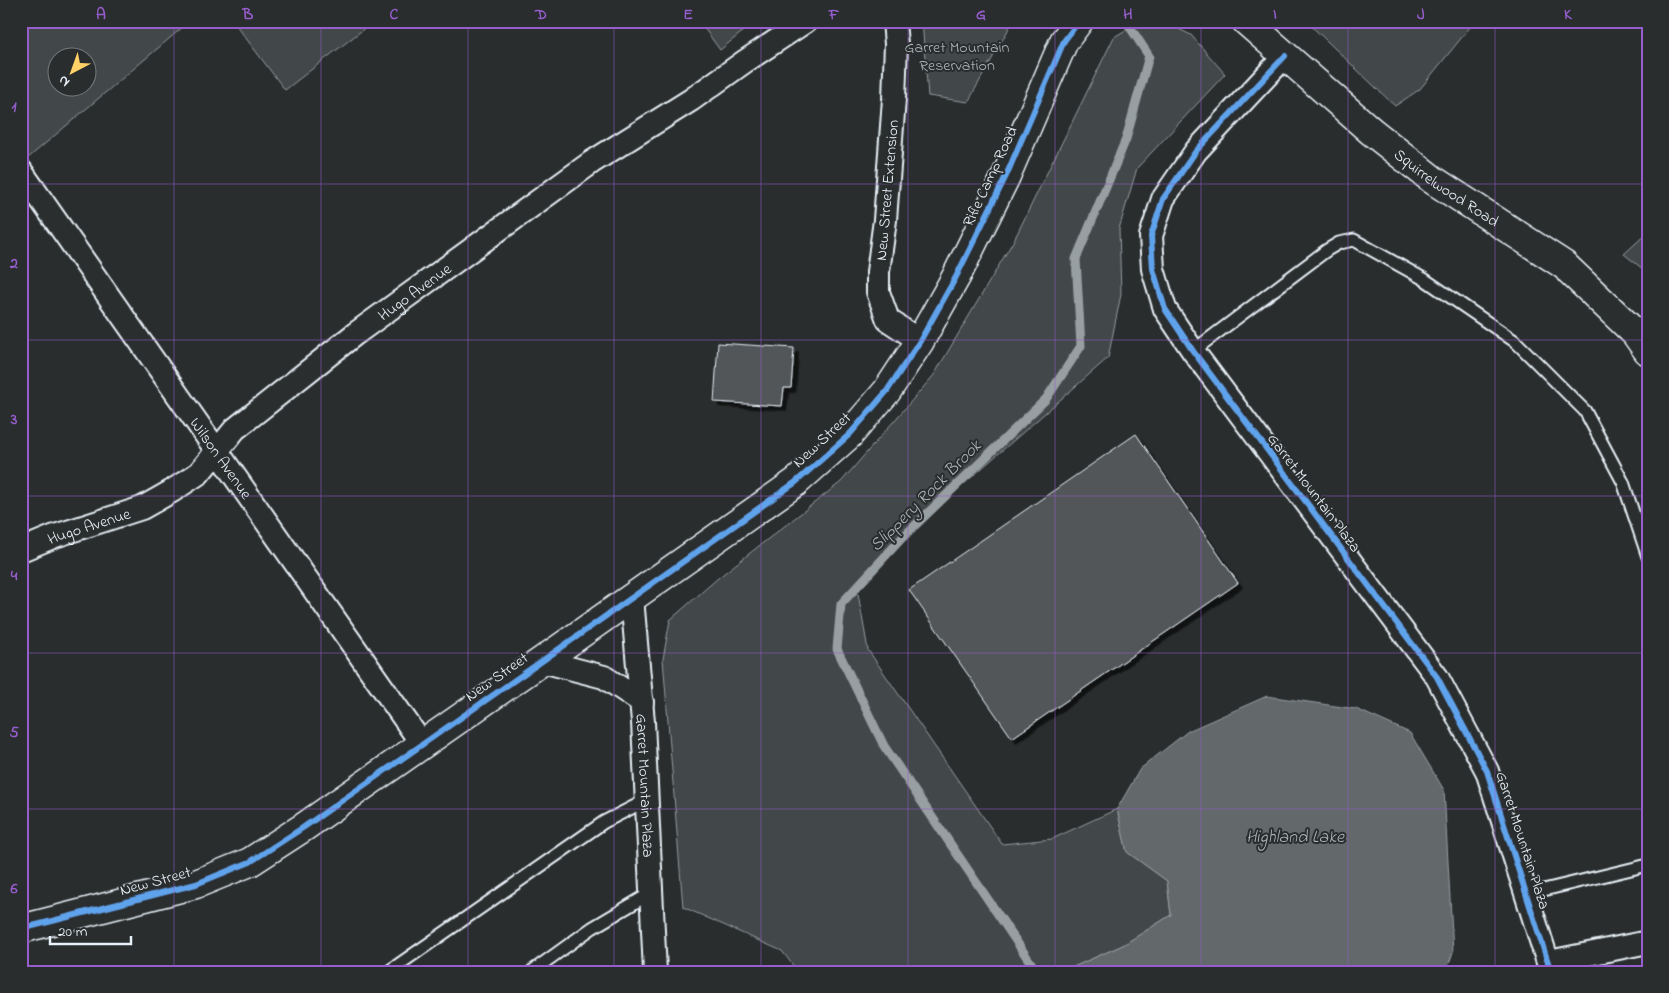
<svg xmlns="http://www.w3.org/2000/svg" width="1669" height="993" font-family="'Indie Flower',sans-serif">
  <defs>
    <filter id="shadow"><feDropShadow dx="4.5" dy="4.5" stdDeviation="0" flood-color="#0009"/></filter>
  </defs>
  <rect width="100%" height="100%" fill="#2a2d2e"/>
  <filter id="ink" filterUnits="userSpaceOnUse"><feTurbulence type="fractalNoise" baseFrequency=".02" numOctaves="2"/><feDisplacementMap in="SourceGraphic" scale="10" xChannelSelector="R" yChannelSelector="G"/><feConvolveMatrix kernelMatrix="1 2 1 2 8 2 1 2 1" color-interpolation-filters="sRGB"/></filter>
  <g filter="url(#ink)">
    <path fill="#424648" stroke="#959ca0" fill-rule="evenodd" d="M21 21H190L21 164ZM58 58H88V88H58Z
      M233 21H374L285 90Z
      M699 21H756L720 50Z
      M922 21H1013L968 102 928 96Z
      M1141 21H1162L1191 35 1225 74 1137 168 1119 229 1121 294 1108 358 902 538 857 588 868 650 1002 844 1052 839 1117 809 1127 852 1167 881 1171 915 1123 945 1062 972H798L782 951 683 907 663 659 670 620 718 578 841 482 934 375 1014 240 1114 37Z
      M1306 21H1475L1420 89 1395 106Z
      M1648 232V273L1624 254Z"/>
    <path fill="#63686b" stroke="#989fa3" d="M1267 696 1356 709 1410 733 1444 790 1453 952 1446 972H1062L1123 945 1171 915 1167 881 1127 852 1117 809 1140 769 1188 731Z"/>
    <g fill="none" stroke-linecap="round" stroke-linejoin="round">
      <path stroke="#989fa3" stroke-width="9" d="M1037 972 884 746 837 649 841 604 902 538 1046 399 1081 346 1076 259 1126 139 1149 56 1126 21"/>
    </g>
    <path fill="#535759" stroke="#e8f1f8" filter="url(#shadow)" d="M718 343 794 348 791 388H784L782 406 714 402Z
      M1136 434 1238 583 1012 738 909 590Z"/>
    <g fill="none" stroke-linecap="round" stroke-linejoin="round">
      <g stroke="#e8f1f8" stroke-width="15">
        <path id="service" d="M1193 351 1327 250 1339 243 1354 240 1424 279 1516 342 1585 411 1623 482 1648 557
          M1527 894 1648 865
          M388 972 604 822 647 800
          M531 972 592 928 651 893"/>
      </g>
      <g stroke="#e8f1f8" stroke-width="26">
        <g id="minor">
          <path d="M894 21 896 44 894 99 885 220 878 272V292L888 320 920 341"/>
          <path d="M1285 56 1196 151 1163 199 1151 236 1153 269 1165 309 1193 351 1437 677 1487 771 1551 972"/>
          <path id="s1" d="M21 171 422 744"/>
          <path id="s2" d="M21 550 55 536 142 508 172 491 199 473 235 429 355 334 592 162 691 100 744 62 806 21"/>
          <path id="s3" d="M632 598 643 722 655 972"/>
          <path d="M542 661 604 677 642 702"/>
          <path d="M1549 962 1648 942"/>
        </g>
      </g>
      <g stroke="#e8f1f8" stroke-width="31">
        <g id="tertiary">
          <path id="s4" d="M1246 21 1371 131 1433 180 1564 265 1635 333 1648 351"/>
          <path d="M21 929 196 884 250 862 304 827 542 661 796 482 850 434 887 391 920 341 956 277 1006 176 1064 41 1079 21"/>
        </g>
      </g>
      <use href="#service" stroke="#2a2d2e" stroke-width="11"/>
      <use href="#minor" stroke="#2a2d2e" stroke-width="22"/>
      <use href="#tertiary" stroke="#2a2d2e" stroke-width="28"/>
      <g stroke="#2a2d2e" stroke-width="9">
        <path id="cycleway" d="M1285 56 1196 151 1163 199 1151 236 1153 269 1165 309 1193 351 1437 677 1487 771 1551 972
          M21 929 196 884 250 862 304 827 542 661 796 482 850 434 887 391 920 341 956 277 1006 176 1064 41 1079 21"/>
      </g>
      <use href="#cycleway" stroke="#60a3ed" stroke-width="6"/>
    </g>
  </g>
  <path fill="none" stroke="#965dcd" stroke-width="1" stroke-opacity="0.55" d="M174 21V972M321 21V972M468 21V972M614 21V972M761 21V972M908 21V972M1055 21V972M1201 21V972M1348 21V972M1495 21V972M21 184H1648M21 340H1648M21 496H1648M21 653H1648M21 809H1648"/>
  <g text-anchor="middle" stroke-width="4" stroke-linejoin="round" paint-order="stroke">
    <g font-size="16" fill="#aeb5ba" stroke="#2a2d2e">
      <text x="957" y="52">Garret Mountain<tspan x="957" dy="18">Reservation</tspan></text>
    </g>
    <g font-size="16" fill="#e8f1f8" stroke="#2a2d2e">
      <text transform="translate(989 176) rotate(-65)" y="6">Rifle Camp Road</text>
      <text dy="6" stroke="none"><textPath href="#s4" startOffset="261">Squirrelwood Road</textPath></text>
      <text transform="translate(886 190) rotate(-85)" y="6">New Street Extension</text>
      <text dy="6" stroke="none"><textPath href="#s2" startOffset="478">Hugo Avenue</textPath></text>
      <text transform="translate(821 439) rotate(-43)" y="6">New Street</text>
      <text dy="6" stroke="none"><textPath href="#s1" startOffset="350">Wilson Avenue</textPath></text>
      <text transform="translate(1315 492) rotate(53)" y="6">Garret Mountain Plaza</text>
      <text dy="6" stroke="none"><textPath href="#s2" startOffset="72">Hugo Avenue</textPath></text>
      <text transform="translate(496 676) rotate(-35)" y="6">New Street</text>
      <text dy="6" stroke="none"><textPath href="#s3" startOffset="188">Garret Mountain Plaza</textPath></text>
      <text transform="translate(1524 840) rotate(72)" y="6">Garret Mountain Plaza</text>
      <text transform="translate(155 880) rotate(-15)" y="6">New Street</text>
    </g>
    <g font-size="18" font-style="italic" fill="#acb3b9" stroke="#2a2d2e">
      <text transform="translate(925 495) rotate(-45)" y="6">Slippery Rock Brook</text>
      <text x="1295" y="842">Highland Lake</text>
    </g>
  </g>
  <rect width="1669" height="993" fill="none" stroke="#2a2d2e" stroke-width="55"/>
  <g transform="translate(72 72) rotate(221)"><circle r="24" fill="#2a2d2e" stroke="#767b7f"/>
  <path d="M0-4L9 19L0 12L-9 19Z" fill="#ffd166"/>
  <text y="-8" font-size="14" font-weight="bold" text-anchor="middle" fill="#e8f1f8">N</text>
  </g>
  <path d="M50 936v8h81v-8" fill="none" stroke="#e8f1f8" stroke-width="2.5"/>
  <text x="58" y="936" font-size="15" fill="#e8f1f8" stroke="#2a2d2e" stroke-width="4" paint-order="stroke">20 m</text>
  <rect x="28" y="28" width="1614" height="938" fill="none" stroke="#965dcd" stroke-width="2"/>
  <g font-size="16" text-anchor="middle" font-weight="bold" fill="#965dcd">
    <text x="101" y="19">A</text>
    <text x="248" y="19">B</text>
    <text x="394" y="19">C</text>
    <text x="541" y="19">D</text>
    <text x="688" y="19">E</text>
    <text x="834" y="19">F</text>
    <text x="981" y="19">G</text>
    <text x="1128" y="19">H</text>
    <text x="1275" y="19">I</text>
    <text x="1421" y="19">J</text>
    <text x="1568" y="19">K</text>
    <text x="14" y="111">1</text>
    <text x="14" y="268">2</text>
    <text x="14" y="424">3</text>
    <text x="14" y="580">4</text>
    <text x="14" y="737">5</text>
    <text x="14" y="893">6</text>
  </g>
</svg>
